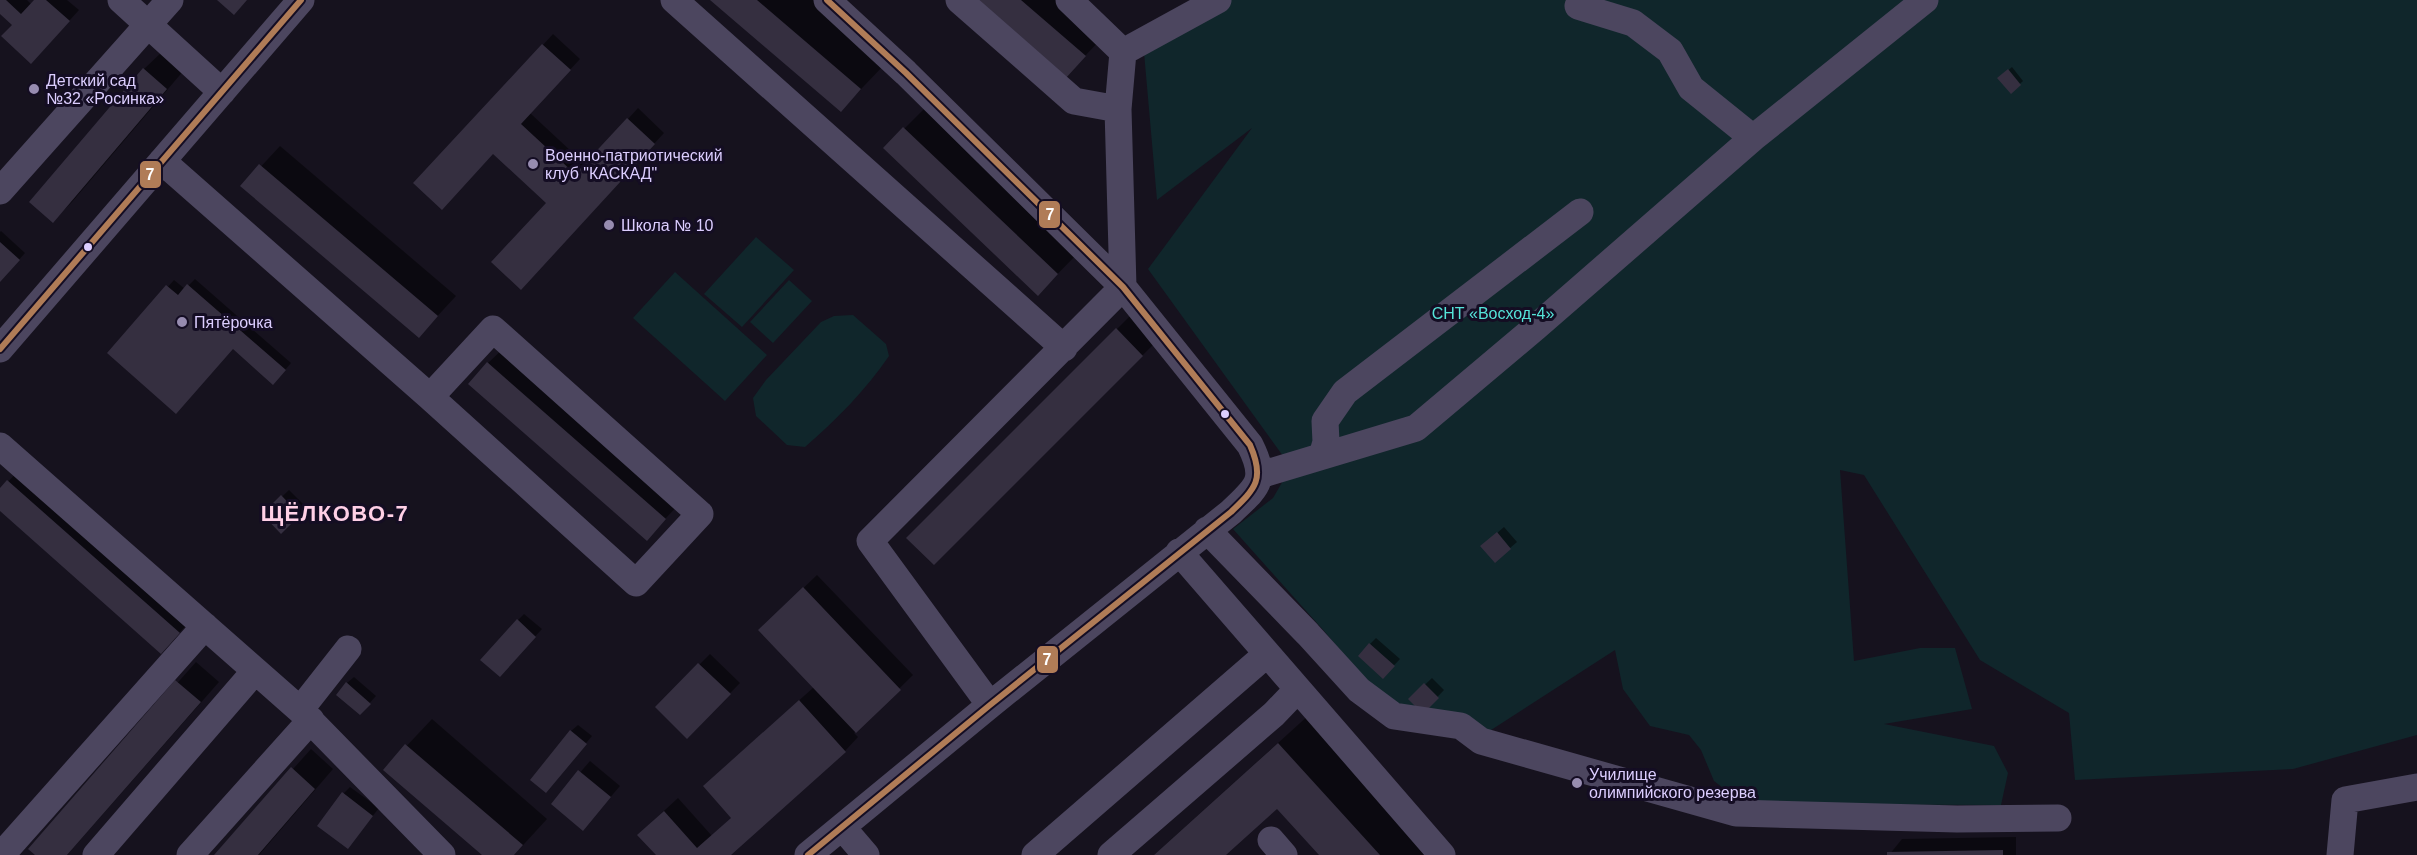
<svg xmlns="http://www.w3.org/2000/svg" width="2417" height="855" font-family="Arial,sans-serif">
  <rect width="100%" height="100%" fill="#16121e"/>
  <path fill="#10262b" d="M1222 0H2417V735L2293 769 2075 780 2069 713 1980 660 1864 475 1840 470 1854 661 1920 648H1955L1972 709 1884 724 1994 746 2008 773 2001 805 1744 804 1714 781 1701 750 1689 735 1650 726 1623 689 1615 650 1488 732 1379 697 1325 632 1233 529 1273 498 1291 467 1148 269 1252 128 1157 200 1143 41Z
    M756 237 794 270 742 327 704 294Z
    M675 272 767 355 725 401 633 318Z
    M789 280 812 301 773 343 750 322Z
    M853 315 886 344 889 356C866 390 836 420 805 447L787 445 756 416 753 398 766 380 821 322 834 316Z"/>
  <path fill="#0007" d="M0 0H27L32 5 36 0H67L79 10 41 52 0 12Z
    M713 0H813L886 63 841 110Z
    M977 0H1062L1104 36 1065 77Z
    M553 34 580 59 530 113 586 165 638 108 664 133 531 278 548 202 494 152 416 183Z
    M164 50 185 69 72 202 53 221 144 69Z
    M2012 67 2023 81 2011 92 1999 78Z
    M930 103 1083 248 1038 294 885 148Z
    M280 146 456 296 419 336 243 186Z
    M1 231 25 253 0 281V232Z
    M195 279 291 363 280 376 233 347 109 353 174 280 185 289Z
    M1142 304 1168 330 934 563 908 538Z
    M508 344 684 499 647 538 488 363Z
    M27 462 198 613 161 652 0 509V490Z
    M289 490 306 507 281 532 264 514Z
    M1504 527 1517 542 1510 548 1489 540Z
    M817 575 913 675 854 733 858 737 845 751 729 855H658L653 821 678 798 712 836 733 817 718 773 814 687 773 617Z
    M524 614 542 629 506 668 518 620Z
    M1376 638 1400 659 1383 677 1370 644Z
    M710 654 740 683 687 737 657 707Z
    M196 662 219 682 67 855H38L30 849Z
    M354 677 376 696 366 707 347 683Z
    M1432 678 1444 690 1423 712 1410 699Z
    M1310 714 1432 855H1321L1277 807 1223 855H1154Z
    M432 719 547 819 514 855H484L385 769Z
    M578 725 592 736 546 791 571 731Z
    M311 749 333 769 259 855H216Z
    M590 761 620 786 583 829 553 804Z
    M350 787 379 808 348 847 344 793Z
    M2016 837V855H1889L1902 839Z"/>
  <path fill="#352f40" d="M0 0H6L21 14 34 0H46L70 21 31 64 1 36 12 25 0 14Z
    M217 0H247L234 15Z
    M710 0H757L861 89 841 112Z
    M974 0H1021L1086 56 1065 79Z
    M542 44 571 70 521 124 575 174 627 118 655 144 521 290 491 262 546 203 493 154 442 210 413 183Z
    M143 68 167 89 53 223 29 202Z
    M2008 69 2021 85 2011 94 1997 78Z
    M903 127 1058 274 1038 296 883 148Z
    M259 164 438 316 419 338 240 186Z
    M0 242 20 260 0 282Z
    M187 284 286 370 273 385 233 349 176 414 107 353 166 285 178 295Z
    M1116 328 1143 356 934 565 906 538Z
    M487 362 666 519 647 541 468 384Z
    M7 480 180 633 161 654 0 511V488Z
    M281 495 300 515 281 534 262 514Z
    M1497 532 1511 549 1495 563 1480 546Z
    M803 587 901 690 856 733 758 630Z
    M517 619 536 637 500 677 480 660Z
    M1369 643 1395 666 1383 679 1358 656Z
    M698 663 731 694 687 739 655 707Z
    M175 680 201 702 67 855H35L28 849Z
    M346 682 371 704 360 715 336 695Z
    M1424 683 1439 698 1423 714 1408 699Z
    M799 700 846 752 731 855H656L637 835 664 811 697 848 731 818 703 786Z
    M570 730 587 744 546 793 530 780Z
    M1278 743 1380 855H1319L1277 809 1226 855H1154Z
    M405 744 523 845 514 855H482L383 770Z
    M291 767 315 789 258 855H214Z
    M578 770 611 797 583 831 551 804Z
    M342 792 373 816 348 849 317 826Z
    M2003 850V855H1887V852Z"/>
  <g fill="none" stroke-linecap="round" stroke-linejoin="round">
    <path stroke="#4c465f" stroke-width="27" d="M121 0 222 92
      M674 0 1064 348
      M959 0 1074 101 1118 109
      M1069 0 1123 52
      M1578 6 1633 23 1670 51 1691 88 1753 138
      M1123 52 1218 0
      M162 161 430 397 636 583 700 514 493 329 430 397
      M0 191 170 0
      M0 349 301 0
      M0 446 300 710 442 855
      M1322 456 1326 442 1325 421 1345 392 1580 212
      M1260 475 1416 428 1536 327 1753 138 1925 0
      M1207 530 1308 634 1359 690 1394 716 1461 726 1481 741 1736 813 1957 819 2058 818
      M1179 552 1442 855
      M990 705 870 541 1123 287 1118 109 1123 52
      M300 710 348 649
      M842 827 866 855
      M1271 840 1284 855
      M4 852 205 626
      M96 855 255 671
      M190 855 311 720
      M808 855 990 705 1231 512C1257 487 1268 481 1250 445L1123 287 906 73 827 0
      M1035 855 1267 654
      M1111 855 1274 714 1297 690
      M2340 855 2345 800 2417 787"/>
    <g stroke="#140d23" stroke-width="10">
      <path id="bus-1" d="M0 349 301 0
        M808 855 990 705 1231 512C1256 488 1265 479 1250 445L1123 287 906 73 827 0"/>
    </g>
    <use href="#bus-1" stroke="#b07c57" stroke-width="6"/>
  </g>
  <g fill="#978cb0" stroke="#140d23" stroke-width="2">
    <circle cx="34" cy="89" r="6"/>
    <circle cx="533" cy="164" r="6"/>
    <circle cx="609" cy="225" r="6"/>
    <circle cx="182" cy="322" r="6"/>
    <circle cx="1577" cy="783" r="6"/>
  </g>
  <g fill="#dcceff" stroke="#140d23" stroke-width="2">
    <circle cx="88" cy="247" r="5"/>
    <circle cx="1225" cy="414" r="5"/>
  </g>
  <g text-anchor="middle" stroke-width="6" stroke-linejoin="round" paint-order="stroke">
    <g font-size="16" fill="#dcceff" stroke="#140d23" text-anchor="start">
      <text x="46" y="86">Детский сад<tspan x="46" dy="18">№32 «Росинка»</tspan></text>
      <text x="545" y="161">Военно-патриотический<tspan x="545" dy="18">клуб "КАСКАД"</tspan></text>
      <text x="621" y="231">Школа № 10</text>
      <text x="194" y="328">Пятёрочка</text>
      <text x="1589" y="780">Училище<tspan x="1589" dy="18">олимпийского резерва</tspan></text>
    </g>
    <g font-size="16" fill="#55e4d9" stroke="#140d23">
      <text x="1493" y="319">СНТ «Восход-4»</text>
    </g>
    <g font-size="22" font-weight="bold" letter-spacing="1.5" fill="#ffd0e6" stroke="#140d23">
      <text x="335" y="521">ЩЁЛКОВО-7</text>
    </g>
  </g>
  <g stroke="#140d23" stroke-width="2">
    <rect x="139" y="160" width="23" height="29" rx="6" fill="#b07c57"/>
    <rect x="1038" y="200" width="23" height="29" rx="6" fill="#b07c57"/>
    <rect x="1036" y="645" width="23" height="29" rx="6" fill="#b07c57"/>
  </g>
  <g font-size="16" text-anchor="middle" font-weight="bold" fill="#fff">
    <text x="150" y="180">7</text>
    <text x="1050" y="220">7</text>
    <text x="1047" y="665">7</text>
  </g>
</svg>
